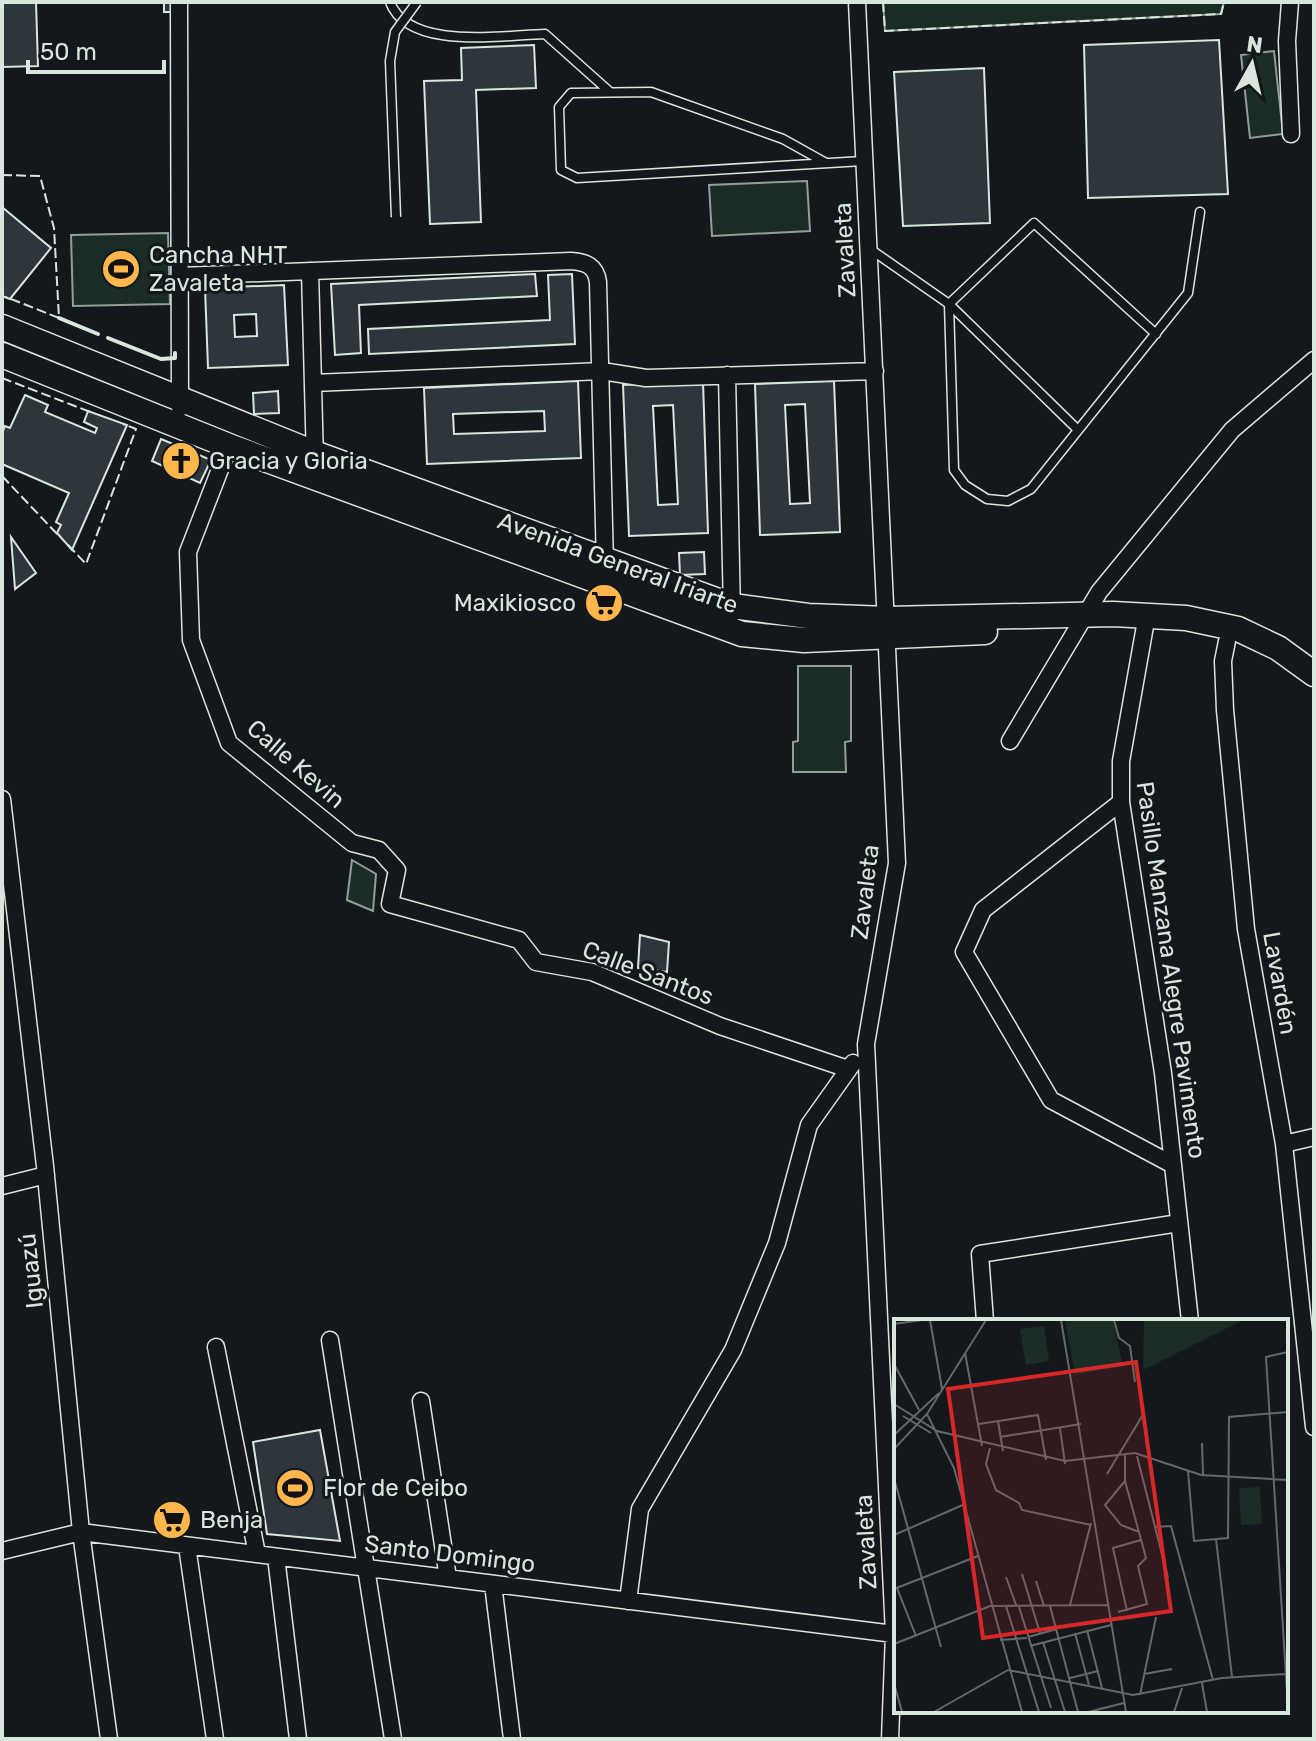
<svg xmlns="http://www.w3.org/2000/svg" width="1316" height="1741" font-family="Rubik,sans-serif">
  <rect width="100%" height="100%" fill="#14181c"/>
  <path fill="#1a2d24" stroke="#939e99" stroke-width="2" d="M883 2H1224L1221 14 885 31Z
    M1274 51 1283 134 1250 138 1241 55Z
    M807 181 810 231 712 236 709 185Z
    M168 233 170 304 73 306 71 235Z
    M798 666H851V741L845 742 846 772H793V742L798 741Z
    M352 860 376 874 373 911 347 900Z"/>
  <path fill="#2c363c" stroke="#d8e6dc" stroke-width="2" fill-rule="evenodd" d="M2 2H36L38 66 2 67Z
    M164 2H177V12H164Z
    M1219 40 1228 194 1088 198 1084 45Z
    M534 45 536 88 476 90 481 222 430 224 424 81 462 80 461 48Z
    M984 68 990 223 903 226 894 72Z
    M2 207 51 248 10 299 2 296Z
    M535 274 537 296 359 305 361 353 335 355 331 284Z
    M572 274 575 344 369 354 368 329 550 320 548 275Z
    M284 285 288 365 208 368 205 288ZM256 314 257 336 235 337 234 315Z
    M578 381 581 458 427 464 424 388ZM544 411 545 431 454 434 453 414Z
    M834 381 840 532 760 535 755 384ZM805 404 810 503 790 504 785 405Z
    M703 382 708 533 629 536 623 385ZM673 405 678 504 658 505 653 406Z
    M278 391 279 413 254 414 253 393Z
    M25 395 48 405 45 412 95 433 97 428 84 422 88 411 127 425 72 550 57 533 61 525 56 522 69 493 2 464V433L5 426 10 428Z
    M161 439 211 460 200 483 152 461Z
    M11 537 36 573 15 589Z
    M704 552 705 574 680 575 679 553Z
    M640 935 669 942 667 972 638 968Z
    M320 1430 340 1541 267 1534 253 1442Z"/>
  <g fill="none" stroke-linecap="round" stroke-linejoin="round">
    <g stroke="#d8e6dc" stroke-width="11">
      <path id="service" d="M390 2C408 51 503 35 545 34L610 92
        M826 163 783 139 651 92 571 93 559 107 561 170 577 178 863 161
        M870 249 949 304 1077 429
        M1156 334 1034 223 949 304 954 470 965 485 987 499 1008 501 1031 489 1188 293 1200 212"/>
    </g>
    <g stroke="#d8e6dc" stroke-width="19">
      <path id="minor" d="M179 2 180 408
        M857 2 897 863 866 1044 894 1634 890 1739
        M1290 2 1287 41 1291 134
        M310 271 315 462
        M180 276 571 261C586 262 596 266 598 282L605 566
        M727 375 732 614
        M313 383 602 371 646 378 875 371
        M229 446 188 552 191 640 229 743 352 843 379 850 397 870 390 904 519 940 536 962 592 972 720 1026 848 1069
        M1145 626 1121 761V802L1163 1073 1190 1321
        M1227 641 1223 661 1225 710 1246 929 1284 1144 1314 1427
        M1010 741 1099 592 1232 430 1314 360
        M2 799 45 1166 81 1532 109 1739
        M1121 802 983 910 964 952 1051 1100 1173 1165
        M1284 1144 1314 1137
        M2 1186 46 1175
        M985 1321 980 1254 1179 1223
        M330 1340 393 1739
        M216 1347 257 1554
        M421 1401 448 1578
        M187 1546 215 1739
        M2 1551 81 1532 894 1634
        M276 1557 298 1739
        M493 1584 512 1739
        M628 1601 640 1509 733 1350 777 1243 809 1125 853 1063"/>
    </g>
    <g stroke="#d8e6dc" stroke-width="27">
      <path id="secondary" d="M2 327 314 453 732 606 808 616 888 619 1113 614 1186 618 1238 629 1278 648 1314 674
        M2 355 229 446 742 634 804 640 985 632"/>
    </g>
    <use href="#service" stroke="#14181c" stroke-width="8"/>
    <use href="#minor" stroke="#14181c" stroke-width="16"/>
    <use href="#secondary" stroke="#14181c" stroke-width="24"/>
    <g stroke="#d8e6dc" stroke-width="11" stroke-linecap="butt">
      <path id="service-bridge" d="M396 217 390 61 395 32 417 2"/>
    </g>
    <use href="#service-bridge" stroke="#14181c" stroke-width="8"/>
    <path stroke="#d8e6dc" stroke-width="2" stroke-dasharray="10 4" stroke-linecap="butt" d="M883 2 885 31 1221 14 1224 2
      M2 175 40 176 54 228 59 318 6 297
      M2 378 93 413
      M2 476 60 537
      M68 545 86 564 136 429 123 424"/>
    <path stroke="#d8e6dc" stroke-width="4" d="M59 318 98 334
      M108 338 161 359 175 358V353"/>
  </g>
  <defs>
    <g id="stadium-disc" transform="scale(2)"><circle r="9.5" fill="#ffb74d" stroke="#14181c"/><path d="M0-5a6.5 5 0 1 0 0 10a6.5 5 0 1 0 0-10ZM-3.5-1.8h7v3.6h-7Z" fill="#111"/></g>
    <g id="church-disc" transform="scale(2)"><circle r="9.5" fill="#ffb74d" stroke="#14181c"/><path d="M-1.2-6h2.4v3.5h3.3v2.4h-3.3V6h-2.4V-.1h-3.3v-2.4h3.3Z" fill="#111"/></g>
    <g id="supermarket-disc" transform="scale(2)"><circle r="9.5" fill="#ffb74d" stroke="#14181c"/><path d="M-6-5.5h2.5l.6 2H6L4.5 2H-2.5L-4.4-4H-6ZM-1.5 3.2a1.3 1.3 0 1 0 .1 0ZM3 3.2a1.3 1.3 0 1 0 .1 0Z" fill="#111"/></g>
  </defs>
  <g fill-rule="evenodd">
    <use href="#stadium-disc" x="121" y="269"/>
    <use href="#church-disc" x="181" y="461"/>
    <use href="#supermarket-disc" x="604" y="603"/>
    <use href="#stadium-disc" x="295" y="1488"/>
    <use href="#supermarket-disc" x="172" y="1520"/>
  </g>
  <g text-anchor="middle" stroke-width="6" stroke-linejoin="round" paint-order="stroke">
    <g font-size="24" fill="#d8e6dc" stroke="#14181c">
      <text transform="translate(845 250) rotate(-93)" y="8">Zavaleta</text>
      <text transform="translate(618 563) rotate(20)" y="8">Avenida General Iriarte</text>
      <text transform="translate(296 764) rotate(41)" y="8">Calle Kevin</text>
      <text transform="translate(865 892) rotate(-83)" y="8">Zavaleta</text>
      <text transform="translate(1171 970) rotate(82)" y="8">Pasillo Manzana Alegre Pavimento</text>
      <text transform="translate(648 973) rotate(21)" y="8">Calle Santos</text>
      <text transform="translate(1280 983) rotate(80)" y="8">Lavardén</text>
      <text transform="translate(31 1271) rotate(-96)" y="8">Iguazú</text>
      <text transform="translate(866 1542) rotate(-93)" y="8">Zavaleta</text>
      <text transform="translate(450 1554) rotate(7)" y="8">Santo Domingo</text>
    </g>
    <g font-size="24" fill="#d8e6dc" stroke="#14181c" text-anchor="start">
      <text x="149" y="263">Cancha NHT<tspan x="149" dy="28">Zavaleta</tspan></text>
      <text x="209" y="469">Gracia y Gloria</text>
      <text x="576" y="611" text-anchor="end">Maxikiosco</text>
      <text x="323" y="1496">Flor de Ceibo</text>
      <text x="200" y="1528">Benja</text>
    </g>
  </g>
  <g transform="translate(894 1319)">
    <rect width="394" height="394" fill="#14181c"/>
    <path d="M171 1H219L229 47 181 56ZM349 1 249 51 250 2ZM150 7 155 42 132 46 126 10ZM366 168 368 205 347 206 345 169Z" fill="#1a2d24"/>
    <path fill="none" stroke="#626a69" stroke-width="2" d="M36 1 48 70M167 1 232 393M220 1 225 19 236 27 241 63M0 5 28 1M394 33 372 38 394 389M71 34 88 127M0 45 25 91M0 85 43 112 171 142 241 134 307 156 394 161M33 95 60 149 128 393M9 97 37 114M104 102 109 132M85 105 144 96 152 141M166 109 171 145M0 116 45 74M106 118 187 105M308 124 309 156M96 129 92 145 102 171 125 184 128 191 197 206M0 130 33 95 92 1M243 137 274 259M294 152 300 222 334 219 335 98 394 93M213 155 250 94M0 159 47 328M231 162 211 186 227 206 245 213M261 208 277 207 319 361M0 216 71 185M322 220 338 358M128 255 146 314M112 258 122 286M142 262 150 287M3 269 22 317M0 270 84 237M176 286 197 204M112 287 145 393M156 287 184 393M125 288 157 389M233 292 219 229 247 221M224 293 253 285 244 247 252 239 231 162V136M193 311 208 369M181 314 195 366M134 318 163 310M106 321 133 319M149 323 171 393M0 325 96 287 215 286M136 327 217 306M114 351 239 376 328 359 391 355M250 355 278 350M176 359 204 352M0 364 8 393M308 364 313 393M246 376 262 298M40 393 114 351M194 393 230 384M280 393 288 369"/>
    <path fill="#d62828" fill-opacity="0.15" stroke="#d62828" stroke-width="4" d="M242 43 277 292 89 319 54 70Z"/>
    <rect width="394" height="394" fill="none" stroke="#d8e6dc" stroke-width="4"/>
  </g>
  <rect width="1316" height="1741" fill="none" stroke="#d8e6dc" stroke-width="8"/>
  <g transform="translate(1252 64) rotate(8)" stroke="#14181c" stroke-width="6" paint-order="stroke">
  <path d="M0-6L14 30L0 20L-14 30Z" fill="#d8e6dc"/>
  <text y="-12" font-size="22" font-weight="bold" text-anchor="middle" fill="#d8e6dc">N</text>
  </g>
  <path d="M28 60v12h136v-12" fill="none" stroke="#d8e6dc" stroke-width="4"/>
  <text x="40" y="60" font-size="24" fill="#d8e6dc" stroke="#14181c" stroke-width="6" paint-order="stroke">50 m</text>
</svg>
